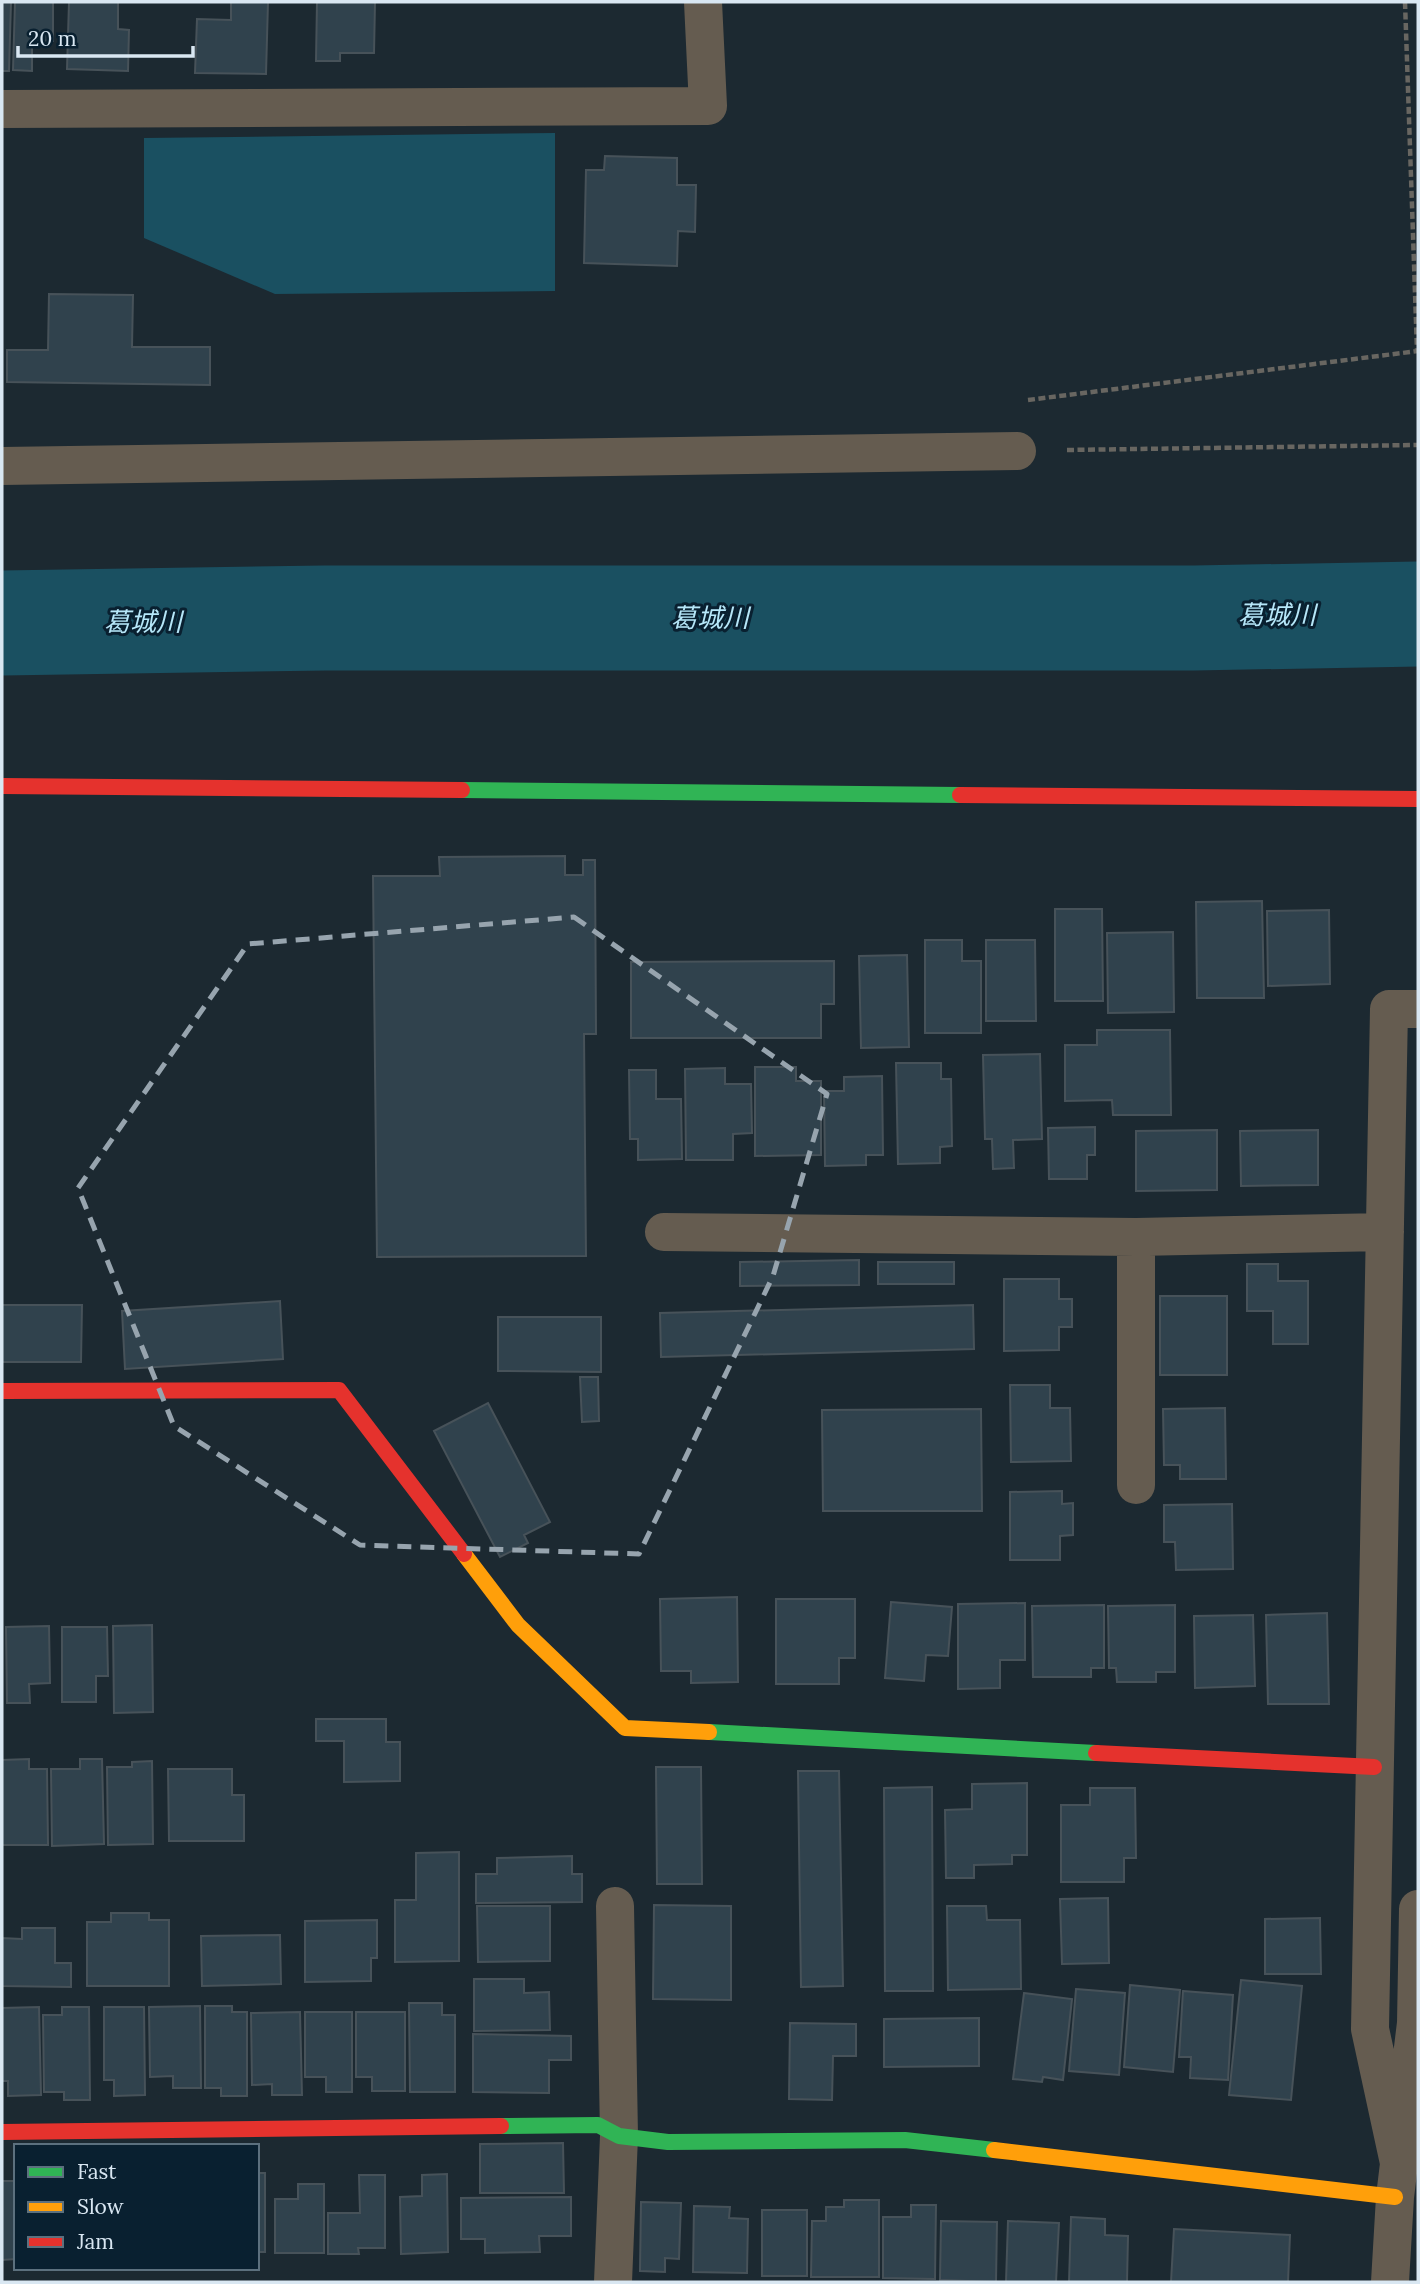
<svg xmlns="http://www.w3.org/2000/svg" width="1420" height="2284" font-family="Lora,'Noto Sans JP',serif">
  <rect width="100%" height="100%" fill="#1c2931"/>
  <path fill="#1a5061" d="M555 133V291L275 294 144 238V138Z"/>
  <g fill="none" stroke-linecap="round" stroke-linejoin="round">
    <path stroke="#1a5061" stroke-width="105" d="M2 623 325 618H1194L1418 614"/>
  </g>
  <path fill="#30424d" stroke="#475259" stroke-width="2" d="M2 2H11L9 71H2Z
    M15 2H53V41L32 40V71L13 70Z
    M69 2H118V29L129 30 128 71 67 69Z
    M231 2H268L266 74 195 73 197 19 231 20Z
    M317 2H375L374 53H340V61H316Z
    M605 156 677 158V185H696L695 232 678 231 677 266 584 263 586 170H604Z
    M49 294 133 295 132 347H210V385L7 382V350H48Z
    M565 856V875H583V860H595L596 1034H584L586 1256 377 1257 373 876H440L439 857Z
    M1262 901 1264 998H1197L1196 902Z
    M1055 909H1102L1103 1001H1055Z
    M1329 910 1330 984 1268 986 1267 911Z
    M1173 932 1174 1012 1108 1013 1107 933Z
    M925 940H962V961H981V1033H925Z
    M986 940H1035L1036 1021H986Z
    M907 955 909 1047 861 1048 859 956Z
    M834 961V1004H821V1038H631V962Z
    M1097 1030H1170L1171 1115H1113L1112 1100 1065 1101V1045H1097Z
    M1040 1054 1042 1139 1013 1140 1014 1168 993 1169 992 1139H985L983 1055Z
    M896 1063H941V1079H951L952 1146 940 1147V1163L898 1164Z
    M755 1067H796V1081H821V1155L755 1156Z
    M725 1068V1084H751L752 1133 733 1134V1160H686L685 1069Z
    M629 1070H656V1099H681L682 1159 638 1160V1139H630Z
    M882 1076 883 1155H866V1165L825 1166 824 1091H844V1077Z
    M1095 1127V1155H1087V1179H1049L1048 1128Z
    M1217 1130V1190L1136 1191V1131Z
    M1318 1130V1185L1241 1186 1240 1131Z
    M859 1260V1285L740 1286V1262Z
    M878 1262H954V1284H878Z
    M1247 1264H1278V1281H1308V1344H1273V1311H1247Z
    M1004 1279H1059V1299H1072V1327H1059V1350L1004 1351Z
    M1160 1296H1227V1375H1160Z
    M280 1301 283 1359 125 1369 122 1311Z
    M2 1305H82L81 1362H2Z
    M973 1305 974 1349 661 1357 660 1313Z
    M498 1317H601V1372L498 1371Z
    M580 1377H598L599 1421 582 1422Z
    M1010 1385H1050V1408H1070L1071 1461 1011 1462Z
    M488 1403 550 1522 524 1535 528 1543 500 1557 434 1431Z
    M1225 1408 1226 1479H1180V1465H1164L1163 1409Z
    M981 1409 982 1511H823L822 1410Z
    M1062 1491V1504L1073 1503V1535L1060 1536V1560H1010V1492Z
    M1232 1504 1233 1569 1176 1570 1175 1542H1164V1505Z
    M737 1597 738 1682 691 1683V1671H661L660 1599Z
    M776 1599H855V1658H839V1684H776Z
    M891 1602 952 1607 948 1656 926 1655 924 1681 885 1678Z
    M1025 1603V1660H1000V1688L958 1689V1604Z
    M1104 1605V1668H1091V1677H1033L1032 1606Z
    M1175 1605V1672H1156V1682H1117L1116 1668H1109L1108 1606Z
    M1327 1613 1329 1704H1268L1266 1615Z
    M1253 1615 1255 1686 1195 1688 1194 1616Z
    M152 1625 153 1712 114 1713 113 1626Z
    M49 1626 50 1683 29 1684 30 1703H7L6 1627Z
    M62 1627H107L108 1676H96V1702H62Z
    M316 1719H386V1742H400V1781L344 1782V1741H316Z
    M29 1759V1769H47L48 1845H2V1760Z
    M80 1759H102L104 1844 52 1846 51 1769H80Z
    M152 1761 153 1844 108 1845 107 1767H132V1762Z
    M656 1767H701L702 1884H657Z
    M168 1769H232V1795H244V1841H169Z
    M798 1771H839L843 1986 801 1987Z
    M1027 1783V1855H1012V1864L974 1865V1878H946L945 1810 972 1809V1784Z
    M932 1787 933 1991H885L884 1788Z
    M1090 1788H1135L1136 1858H1124V1882H1061V1805H1090Z
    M459 1852V1961L395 1962V1900H416V1853Z
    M572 1856V1874H582V1902L476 1903V1874H497V1858Z
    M1108 1898 1109 1963 1062 1964 1060 1899Z
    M654 1905 731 1906V2000L653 1999Z
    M477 1906H550V1961L478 1962Z
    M947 1906H986L987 1920H1020L1021 1989 948 1990Z
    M111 1913H149V1920H169V1986H87V1922H111Z
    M1320 1918 1321 1974H1265V1919Z
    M377 1920V1958H371V1981L305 1982V1921Z
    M22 1928H55V1963H71V1987L2 1986V1938L22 1939Z
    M280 1935 281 1984 202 1986 201 1936Z
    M474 1979H524V1993L549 1992 550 2030 474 2031Z
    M1241 1980 1302 1986 1291 2100 1229 2095Z
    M1130 1985 1180 1990 1173 2072 1124 2067Z
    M1076 1989 1125 1993 1119 2075 1069 2071Z
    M1183 1991 1233 1995 1228 2080 1190 2078 1191 2057H1179Z
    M1024 1993 1072 1999 1063 2080 1043 2077 1042 2082 1013 2079Z
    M409 2003H442V2015H455V2092H410Z
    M200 2006 201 2088H173V2076L150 2077 149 2007Z
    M205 2006H232V2012H247V2096H221V2088H205Z
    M39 2007 41 2095 8 2096V2081H2V2008Z
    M62 2007H89L90 2100H64V2092H44L43 2015H62Z
    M104 2007H144L145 2095 114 2096V2080H104Z
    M300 2012 302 2095H272V2084L252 2085 251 2013Z
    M305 2012H352V2092H326V2077H305Z
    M356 2012H405V2091H372V2077H356Z
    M979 2018V2066L884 2067V2019Z
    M790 2023 856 2024V2056H833L832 2100 789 2099Z
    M473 2034 571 2036V2060H549V2093L473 2092Z
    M563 2143 564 2193H480V2144Z
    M257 2173H265V2252H257Z
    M447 2174 448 2252 401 2254 400 2197 422 2196V2175Z
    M359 2175H385V2248H358L359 2254H328V2213H360Z
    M2 2181H16V2259L2 2260Z
    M298 2184H324V2253H275V2199H298Z
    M571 2197V2236H539L540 2252 485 2253V2239H461V2198Z
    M844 2200H879V2277H811L812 2221H826V2207H844Z
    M641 2202 681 2203 679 2259 665 2258V2272L640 2271Z
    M911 2205H936L935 2279 883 2278V2217H911Z
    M694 2206 730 2207 729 2218 748 2219 747 2273 693 2272Z
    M762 2210H807V2276H762Z
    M1071 2217 1105 2219V2235L1128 2236 1127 2282H1069Z
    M941 2221 997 2222 996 2282 940 2280Z
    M1008 2221 1059 2223 1056 2282H1006Z
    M1174 2229 1290 2235 1288 2282H1171Z"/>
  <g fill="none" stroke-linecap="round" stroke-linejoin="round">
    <path stroke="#686661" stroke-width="4.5" stroke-dasharray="7 3.5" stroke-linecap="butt" d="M1405 2 1417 351
      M1028 400 1418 351
      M1067 450 1418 445"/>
    <path stroke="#655c50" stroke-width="38" d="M2 109 708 106 703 2
      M2 466 1017 451
      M664 1232 1136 1237 1385 1232
      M1136 1237V1485
      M1399 2163 1370 2029 1389 1009H1418
      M613 2282 619 2136 615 1906
      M1390 2282 1395 2197 1416 2023 1418 1909"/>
    <path stroke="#30b455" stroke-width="16" d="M462 790 960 795
      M709 1732 1096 1753
      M501 2126 598 2125 619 2136 668 2142 905 2140 994 2150"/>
    <path stroke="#ff9f0a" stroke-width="16" d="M464 1554 518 1625 625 1728 709 1732
      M994 2150 1395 2197"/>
    <path stroke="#e5322d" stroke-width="16" d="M2 786 462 790
      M960 795 1418 799
      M2 1391 339 1390 464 1554
      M1096 1753 1374 1767
      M2 2132 501 2126"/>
  </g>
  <path fill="none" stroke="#97a4ae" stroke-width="5" stroke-dasharray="14 9" stroke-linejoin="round" d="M574 917 827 1094 773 1276 639 1554 360 1545 174 1426 78 1188 248 944Z"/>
  <g text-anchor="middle" stroke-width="6" stroke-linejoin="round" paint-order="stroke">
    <g font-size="26" font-style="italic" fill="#b6e7f9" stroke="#092030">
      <text x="1277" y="624">葛城川</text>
      <text x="710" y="627">葛城川</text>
      <text x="143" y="631">葛城川</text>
    </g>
  </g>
  <rect width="1420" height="2284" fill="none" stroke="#d9e7f2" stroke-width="7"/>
  <rect x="14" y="2144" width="245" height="126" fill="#092030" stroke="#5c707e" stroke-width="2"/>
  <rect x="28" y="2167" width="35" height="10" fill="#30b455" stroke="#5c707e" stroke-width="2"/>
  <text x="77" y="2179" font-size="21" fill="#d9e7f2">Fast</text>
  <rect x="28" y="2202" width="35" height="10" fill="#ff9f0a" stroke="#5c707e" stroke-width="2"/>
  <text x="77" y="2214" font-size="21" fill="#d9e7f2">Slow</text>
  <rect x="28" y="2237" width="35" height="10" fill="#e5322d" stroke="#5c707e" stroke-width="2"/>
  <text x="77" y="2249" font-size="21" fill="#d9e7f2">Jam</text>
  <path d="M18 46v10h175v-10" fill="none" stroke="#d9e7f2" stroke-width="3.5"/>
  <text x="28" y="46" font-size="21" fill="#d9e7f2" stroke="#092030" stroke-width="5" paint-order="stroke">20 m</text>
</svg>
